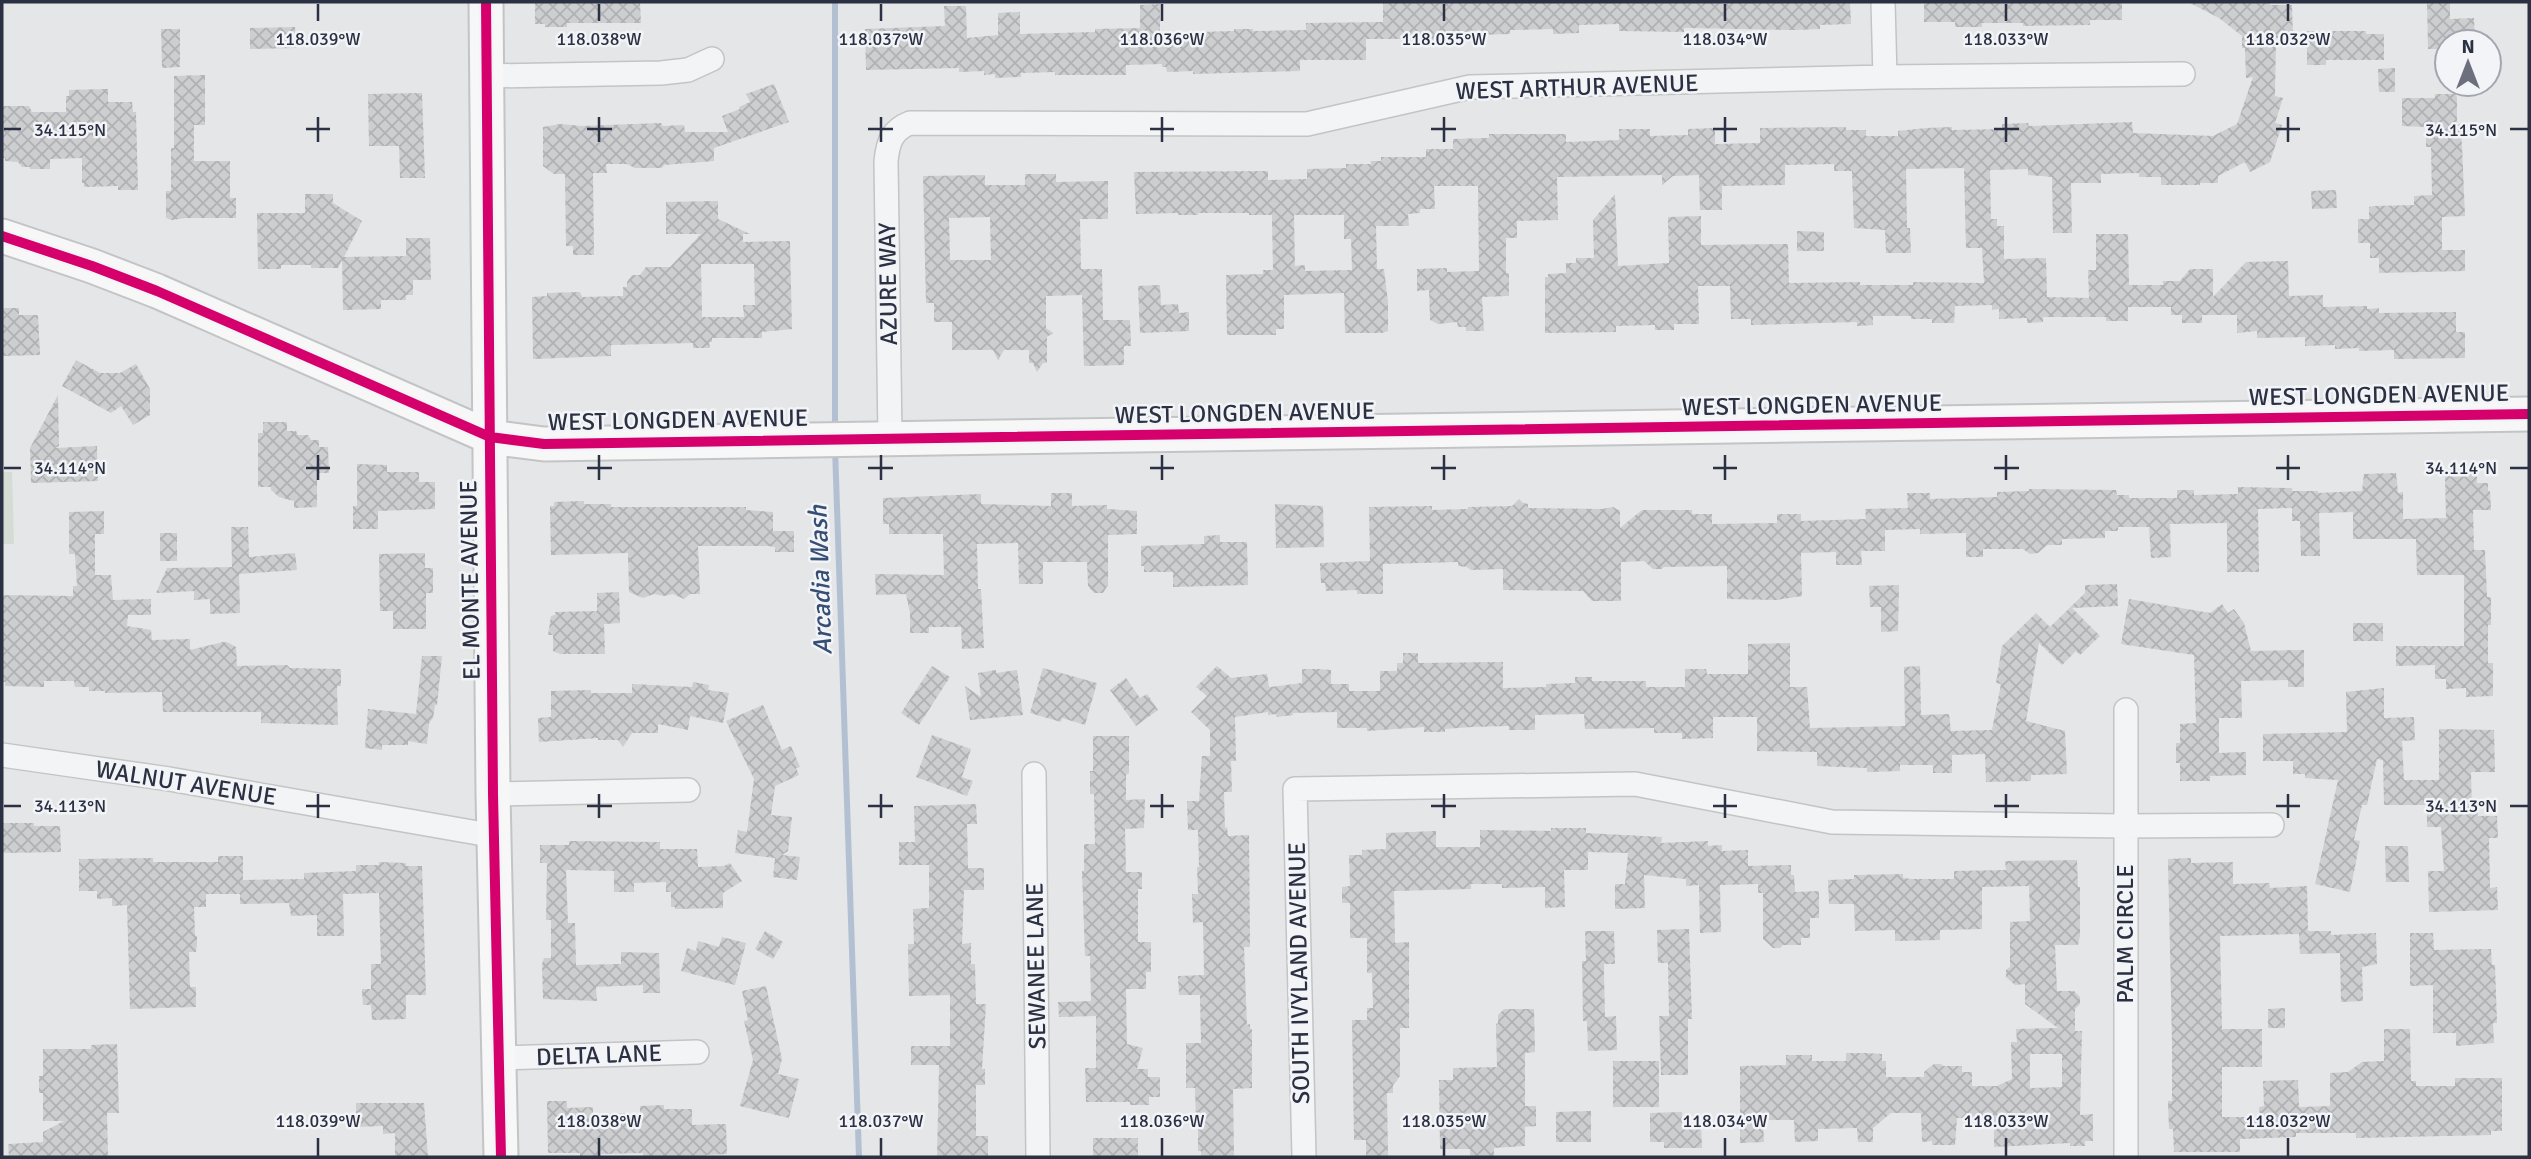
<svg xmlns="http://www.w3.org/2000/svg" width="2531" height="1159" font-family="Signika,sans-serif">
  <defs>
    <pattern id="building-cross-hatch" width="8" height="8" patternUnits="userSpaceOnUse" patternTransform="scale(1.75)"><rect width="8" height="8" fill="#ccced0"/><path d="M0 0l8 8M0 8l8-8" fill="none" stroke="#afb1b4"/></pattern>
  </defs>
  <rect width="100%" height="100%" fill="#e4e6e8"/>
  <path fill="#d4dcd4" d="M2 472H12L14 544H2Z"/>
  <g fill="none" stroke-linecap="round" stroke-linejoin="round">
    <path stroke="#b3c0d2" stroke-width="6" d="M835 430V2
      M835 448 859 1157"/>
  </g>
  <path fill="url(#building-cross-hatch)" fill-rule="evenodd" d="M535 2H640L641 23H567V27H545V24H535Z
    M1383 2H1850L1851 24 1820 25V29L1794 30 1684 28V32L1619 31V24L1579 25V33L1553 34V29L1510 30V34L1440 36V43H1413V39H1366V60H1300V71L1193 74V71L1167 72 1166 67H1162V64L1126 65V75H1055V72L1021 73V77L995 78V74L984 75V71L959 72V68L866 70 865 29 945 26 944 6H966L967 38 998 35V13L1020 12V34L1095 32V29L1140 28V5L1160 4V33L1234 31V29H1253V31L1306 30V23L1383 22Z
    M1924 2H2122V20H2090V25L2023 26V23H1982V27H1955V22H1924Z
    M2188 2H2270V5H2292L2293 37 2276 38 2275 96 2283 98 2275 123 2282 125 2270 162 2250 172 2245 162 2218 176V183H2200V185H2161V177H2139V173L2101 174V183H2071L2072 233H2053L2052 177 2028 175V169L1990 170 1991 219H1997V226H2004V259L2046 258 2047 297 2089 298 2088 270H2096V234H2128L2129 285H2163V281H2180L2190 269H2213V297L2246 262 2288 261 2289 296 2323 295V307L2367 306V309L2379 308V313L2456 312V332H2465V358L2394 359V350L2359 351V348L2335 349V345L2305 346V337L2257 338V331L2237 333V315H2202V323H2182V315H2171V307H2128V321H2106V317H2043V322L2027 323V318L1999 319V309L1992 310V305L1955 306 1954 323H1932V319H1911V316H1873V325L1857 326V322L1751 325V319H1731L1730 286H1698L1699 324H1674V330H1655V325L1616 326V332L1545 333V277H1548V274L1566 273V263H1576V258H1594L1593 220 1615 194 1618 266 1669 263 1668 217 1701 216V245L1788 244 1789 283 1860 282V285H1913V282L1984 283 1982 248H1966L1964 168 1906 169 1907 228H1910L1911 253H1886L1885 230 1854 228 1852 171H1834V164L1785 165V185L1722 186V210H1700L1699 175 1673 176 1662 185V175L1557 177 1558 220 1517 221V238H1506V273H1509V296L1482 297 1484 331H1466V327H1458L1457 322 1438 324 1430 320 1429 290 1417 291V269L1447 268V272L1479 271 1478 186H1434L1435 209H1420V213L1408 214 1409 226H1376L1377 269H1384L1388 302V331L1382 333H1345L1344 293 1284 295V329H1276V335H1227L1226 275 1263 274V270H1273L1272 215H1249V213H1198V215H1178V213L1136 214 1134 172 1268 171V180L1307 179V169L1346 168V164H1371V161H1381V157H1426V149H1453V139L1489 138V134H1566V142L1619 140V129H1650V136L1688 135V129L1715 128V144L1760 143V128L1846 127V130H1866V136H1898V131L1926 128 1952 127V130L2002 129V124L2028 123 2029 126 2132 122 2133 133 2213 136 2237 124 2253 77 2246 78 2245 48H2242V36L2219 18ZM1294 215H1344V239H1351L1352 270 1305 271V265L1295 266Z
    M2427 2H2450V19L2474 18 2475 42H2447V49H2428Z
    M295 27 296 48 250 49V28Z
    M161 29H180V67L162 68Z
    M2307 31H2366V34H2384V60H2326V65H2307Z
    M2395 68V92H2379L2378 69Z
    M205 75V125H194V161H230V198H236V218H186L172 220 166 218V191H171V148H174V76Z
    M774 84 789 122 714 148V161L664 165 662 168H635L627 164H606L607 173H593L594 255H573V246H566L565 174H554L543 166V127L560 124 582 126 661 123 663 126 684 125 685 132H728L722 116 740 109 739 107 750 102 746 94Z
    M108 89V102H132L133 112H136L138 190H118V186L84 187V183H82V158L50 159V169H30V167H22L18 162 5 161V158H2V106H29L32 112H66V96H69V90Z
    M422 93 425 178H400L399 146H369L368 94Z
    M2435 94H2456L2457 98V124H2460L2462 145 2465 216 2442 217V250H2465V271L2379 273V258H2370V243H2358V219H2369V207L2374 206 2414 205V196L2432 195 2431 147H2426V127L2402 126V98H2435Z
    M1025 174H1056V182L1108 181V219H1080L1081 269H1102L1103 320H1130L1131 346H1124V365L1084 366 1082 295 1046 296V328L1053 333 1047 337V363H1043L1037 372 1033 363H1029V350H1004L998 360 993 350H952V322H934V303H926L923 176 985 175V185H1025ZM990 217 991 260H950L949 218Z
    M2336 190 2337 208 2312 209 2311 191Z
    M305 194H333V203L362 221 344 257 406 256V238H430L431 280H413V295H406V300H381V309L343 310 342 260 338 268H311V265H281V269H258L257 213H305Z
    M718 201V219L750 234H743V242L790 241 792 329 762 332V338H712V342H709L710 348H693V343L611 345V356L533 359 532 297 547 296V293L580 292 582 297 623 296V287H627V282L632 275H640L646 267H670L701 234H666V202ZM701 264H754L755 305H743L744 317H702Z
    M1797 231 1824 232V251H1797Z
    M1160 285 1161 305 1178 304 1179 313 1189 312V331L1140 333 1138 286Z
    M2 308H19V315H38L40 355 2 356Z
    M76 360 100 373H120L136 364 150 389V415L133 425 121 406 111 413 62 386Z
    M58 395 59 446 55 448 97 446 98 481 31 483 30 448Z
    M263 422H287V431H296L298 435H308L311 440H319V447H328L329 473H317V507L294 508V501L279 497 271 490V487H258V433H263Z
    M357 464 387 465V472H419V482H435V509L378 511V529H353V506H357Z
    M2477 471V483H2488V491H2490L2491 510H2473L2474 550H2485L2487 597H2491V625H2488V663H2493V696L2466 697V688L2446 689V679H2435V665L2396 666V646H2464V575H2417L2416 539H2353V512L2319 513 2320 556H2301L2300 521H2292V508L2258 509 2259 572H2227V523L2170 524 2171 557 2151 558 2149 527H2118V531H2105V538L2062 539V545H2047L2038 553 2030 554 2023 549H1983V557H1966V533L1920 534V529L1885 530V551H1861L1862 565H1836V552L1801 553 1802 596 1777 600 1727 599V566L1664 567 1661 569H1653L1644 561 1621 562V601H1592L1583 591 1503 590V569L1471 570 1467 567 1458 566V562L1383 564V594H1357V590L1326 591 1325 583H1321L1320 563 1370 561 1369 507 1432 506V510L1468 509V507L1512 506 1519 499 1523 503 1528 504V508L1602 509 1613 507 1620 511V528L1642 510H1692V514H1712V524L1777 523V514H1801V521L1866 519 1865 509 1908 508 1907 493H1930V499L1997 497V492L2029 491V489L2116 490 2117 495H2129V498H2177V490H2194V495L2238 494V487L2292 488V491H2318V493L2362 491 2364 474 2396 473 2398 493 2403 492V519L2446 518 2445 474Z
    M1051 493H1072V506L1107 505V509L1137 511V534L1108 535V585L1103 593H1094L1088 586 1087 562H1043V584H1019L1018 543 977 544 978 589H981L984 648 962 649 961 627H929V633H910V613L906 594 876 595 875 574 944 575 943 534H889V524H883V498L981 494V504L1051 506Z
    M584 501V504H611V507H746V510L773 512V531H794V552H775V547L768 546H698L700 594H690L684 599 673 594 664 596 654 594 643 598 629 592 628 553 551 555 550 506H554V502Z
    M1275 504 1323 506 1324 547 1276 548Z
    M104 511V534H95V575H111L113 600 151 599V615H128L127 626 151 630 152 640 190 639V650L223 642 229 643 236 647 237 666 287 665 290 668 341 669V686H337L338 725 261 723V712H163L162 692 105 693V691H89V687H75L74 681H44V687L5 686V682H2V595L73 596V586H77L75 554H69V512Z
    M231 527H248L249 557 295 553 297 570 239 574 240 613 210 614V599L194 600V591L156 593 167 568 232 567Z
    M160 533H177V561H160Z
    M1220 535V542H1247L1248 585 1173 587V572H1144V566H1141V546L1204 544V536Z
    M425 553V568H433V593H426V629H393V611H380L379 554Z
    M2117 584 2118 606 2072 608 2100 636 2080 655 2076 651 2062 665 2039 643 2026 721 2065 731 2067 774 2031 775V781L1986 782 1985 754 1952 755V773H1933V765H1900V771L1867 772V768L1817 766V752L1757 751V717H1713V738L1682 739V733H1654V728L1585 729 1584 714 1535 715V730H1509V726L1472 727 1445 729V732H1424V727L1367 731V728H1337V712L1293 713V715L1277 717 1276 714 1268 715V712L1235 717 1236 761H1231L1232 792H1224L1225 828 1227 827 1228 836 1249 835 1250 947H1244L1247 1025 1250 1024V1029H1252V1088L1233 1089 1234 1157H1201V1151H1198V1123H1196L1195 1088H1186V1043H1201L1200 995H1179L1178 976 1204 975 1203 922 1193 923 1192 894H1198L1197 867H1199L1198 830H1188L1187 801H1199L1202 756H1210V730L1191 712 1207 696 1196 687 1217 666 1231 678 1267 674 1269 687 1302 683V669H1319L1331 670V684H1349V691H1380V671H1397V663H1403V653H1418V663L1503 662V688L1546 687V684L1575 683V677H1592V681H1646V687H1685V669H1706L1707 674H1748V644L1790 643V687H1807L1810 728 1905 726 1904 667 1920 666 1921 715 1949 714 1951 731 1992 730 2001 684 1996 683 2002 646 2036 613 2050 627 2085 593V585Z
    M1899 585 1898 631 1881 632V607H1870L1869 586Z
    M619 592 620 623 604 624 605 654H560L553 651V635H548L551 616 555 615V612L597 611V593Z
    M2129 599 2210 613 2222 604 2228 613 2234 609 2244 623 2251 651 2304 650V687H2288V680L2241 681 2242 718H2219V753L2246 752V775L2210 776V781H2180V763H2176V743H2180V724L2196 723 2194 655 2121 644Z
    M2353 623H2383V641H2353Z
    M422 656H442L437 705H435L433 718 429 723 427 744 408 741V745H382V750L365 748 368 709 416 714Z
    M932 666 950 677 919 725 901 713Z
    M1043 668 1097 683 1085 725 1062 718 1061 722 1030 713Z
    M996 670V673L1017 670 1023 715 970 720 965 686 981 697 978 673Z
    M1126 678 1140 698 1147 694 1158 710 1136 726 1110 690Z
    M693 682 709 685 708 690 729 693 723 723 690 716 688 730 658 724V733H632L623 747 618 740H598V738L539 742 538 718 551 717V691L591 690V693H632V684L692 687Z
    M2384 688V718L2414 717 2415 740 2402 741 2404 780H2439V729L2494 730 2495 772H2471L2472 813 2478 812V816H2497L2498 838H2489L2490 888 2497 887 2498 910 2429 912 2428 871H2444L2441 827H2427V805H2384L2383 760 2377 759 2367 805H2362L2354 840 2360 841 2350 892 2315 884 2338 780 2305 778V774H2293V761H2263V734L2347 732 2346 692Z
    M763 705 782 750 791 746 800 767 796 768 799 775 775 786 771 815 792 817 788 851 782 855 800 857 797 880 773 877 775 858 735 853 738 830 747 832 754 779 726 721Z
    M932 735 971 749 962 777 973 781 967 796 916 777Z
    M1093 736H1129V773L1126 775V800L1145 799 1144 828 1125 829 1126 872H1142V889H1138V942H1151V972H1146V989H1126L1127 1044 1143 1048 1137 1069H1148V1077H1160V1097H1149V1105H1130V1102H1086L1085 1068H1096V1016L1059 1017 1058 1002 1091 1001 1090 956H1085L1082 871H1084V844H1095L1094 794H1090V771H1093Z
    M976 804 977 824H967L968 868H984V890H964L962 944 971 943V964H975L976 1004H986L982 1069H985V1085H976V1136H988V1157H937L939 1065H911V1046H950V995L909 996 908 944H914L913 909 929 908V865H899V842H915L914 806Z
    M2 823H34V826H60L61 852 2 853Z
    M1551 828H1586V833L1662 837 1661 843 1708 841V846L1722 845V851L1748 850V866L1791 865V875H1794L1795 892 1819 891V918H1810V938H1801V945H1783L1780 948H1773L1763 939V893H1758V884L1720 885 1721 932 1700 933 1699 885 1686 886V879L1644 875 1645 908 1615 909V884H1625L1628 853 1588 852V870H1564L1565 907 1545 908V887L1502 888V884H1471V889L1394 891 1395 943 1409 942V1028H1400V1076L1393 1085V1093H1387L1388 1157H1366V1140H1354L1352 1020H1367V1008H1373L1372 973H1367V938H1350V903H1342V887L1350 886 1349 855H1362V850L1386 849V833L1436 831V847H1480V830L1551 831Z
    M569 841 660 842V849H697L698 867 724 866 730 863 742 881 723 893V908L675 909V907H671V892H666V882L634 883V892H614V871L566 870 568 923H575L576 965 621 964V952L659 953 660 993H643V985L596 987 597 1001 543 999 542 964 544 958H551V920H546L547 863H540V845H569Z
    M2385 846H2408L2409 882H2386Z
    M218 856H243V880L304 879V873L356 871V865H379V862L406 863V866H422L426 995H406V1019L372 1020 371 1005H363L362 989H371V964H381L379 893 343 894 344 936H317V915L291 916 289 903 240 904V894H206V907H194L195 935 197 937V944L196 952H189L190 987H196V1007L130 1009 127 905 112 906V898L97 899V891H79V859L153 858V862H218Z
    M2191 858V863L2233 862V884L2269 883 2270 888 2307 886 2308 931H2331V935L2376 933 2377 964 2362 967 2363 1001 2341 1002 2340 953 2300 954 2299 934 2220 936 2222 1029H2262V1067H2222V1117H2260L2259 1107 2264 1106 2263 1081 2298 1080 2299 1107 2330 1106V1073L2348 1072 2362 1062 2384 1061V1029H2410L2411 1081H2416V1086H2455V1078H2502V1131H2491V1135L2356 1138V1133H2296V1137L2240 1139V1152H2174L2173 1129H2169L2168 1101H2172V1042L2168 859Z
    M2077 860 2078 887H2080V936L2078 945H2055L2057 991H2074L2080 997V1004L2075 1009V1031H2082L2080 1115 2093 1114V1141H2085V1146H2070V1143L1994 1147V1118H1957L1955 1145H1932V1141L1922 1142 1921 1113H1891L1873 1128V1142H1858L1857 1128 1818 1129V1141L1795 1142 1794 1120H1763L1764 1142 1740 1143V1066L1786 1065V1055H1812V1061H1846V1053H1866L1882 1054V1061H1886V1077H1924V1072L1934 1064H1941L1943 1066H1962V1072H1972V1086H1997L2012 1079 2011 1042H2017L2016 1029 2058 1028 2025 1004V984L2015 985 2006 977V970L2010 967V922L2030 921 2029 886 1982 887V929L1940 930V940L1895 941V930L1855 931 1854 904H1829L1828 880 1854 879V875L1903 874V878L1912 879H1954V871L2006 870 2005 861ZM2030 1054H2062V1087L2030 1088Z
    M1689 929 1692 1019H1688V1075H1661L1659 1016H1669L1668 963H1658L1657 930Z
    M765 931 783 942 773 959 755 949Z
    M1585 931H1614L1615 964H1604V976L1605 1017 1616 1016 1617 1050 1588 1051 1587 1021H1583L1582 961H1586Z
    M2410 933H2433L2434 950 2491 949 2492 965H2495L2497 1023H2493L2494 1043 2456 1046V1033H2433V985L2410 986Z
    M722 937 746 943 735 985 681 971 687 948 696 951 698 941 719 947Z
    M766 986 782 1059 778 1074 799 1079 789 1118 740 1106 753 1060 744 1021 748 1020 742 991Z
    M2285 1008V1028H2268V1009Z
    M1504 1009H1534L1535 1052 1525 1053V1106H1536V1126L1525 1127V1146L1494 1148V1156H1470V1149H1440L1439 1080H1453V1068L1497 1067 1496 1024 1498 1023V1015Z
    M117 1044 119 1113H107L108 1157H9L8 1144 43 1142V1132L64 1121H43V1093H39V1076H43V1049H91V1045Z
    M1613 1061H1659V1107H1613Z
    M547 1101H567V1108L593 1107V1114L640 1113V1106L664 1105V1109H692V1125L726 1124 727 1154 706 1155V1157H643V1153L601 1154V1157H580V1153H548Z
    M356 1103H424L428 1157H395V1133L383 1134V1126L356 1127Z
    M1591 1111V1142H1556V1112Z
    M1682 1112V1125L1701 1124 1702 1148H1664V1142H1650V1113Z
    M1093 1138H1138V1157H1093Z"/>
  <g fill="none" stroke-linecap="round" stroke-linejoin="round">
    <g stroke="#c2c4c6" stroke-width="26">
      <path id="street" d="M1883 2 1885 77
        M487 76 661 73 688 70 712 59
        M890 438 886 161C888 142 892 130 910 123L1307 124 1470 87 1885 77 2183 74
        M2 755 169 779 495 836
        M1034 774 1038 1157
        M493 794 688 790
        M500 1058 697 1052
        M1304 1157 1295 789 1635 784 1832 822 2124 826 2272 825
        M2126 1157V710"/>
    </g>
    <g stroke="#c2c4c6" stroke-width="37">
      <path id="secondary" d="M486 2 493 794 501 1157
        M2 236 92 266 157 291 490 437 544 444 2529 414"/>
    </g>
    <use href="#street" stroke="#f3f4f5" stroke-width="23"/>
    <use href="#secondary" stroke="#f7f7f7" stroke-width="33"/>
    <g stroke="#f2f4f7" stroke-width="15">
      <path id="cycleway" d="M486 2 493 794 501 1157
        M2 236 92 266 157 291 490 437 544 444 2529 414"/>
    </g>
    <use href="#cycleway" stroke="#d6006c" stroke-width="10"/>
  </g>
  <path fill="none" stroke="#2b3142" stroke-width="2.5" d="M318 4V21M599 4V21M881 4V21M1162 4V21M1444 4V21M1725 4V21M2006 4V21M2288 4V21M318 117V142M599 117V142M881 117V142M1162 117V142M1444 117V142M1725 117V142M2006 117V142M2288 117V142M4 129H21M306 129H330M587 129H612M868 129H893M1150 129H1174M1431 129H1456M1713 129H1737M1994 129H2019M2276 129H2300M2510 129H2528M318 455V480M599 455V480M881 455V480M1162 455V480M1444 455V480M1725 455V480M2006 455V480M2288 455V480M4 468H21M306 468H330M587 468H612M868 468H893M1150 468H1174M1431 468H1456M1713 468H1737M1994 468H2019M2276 468H2300M2510 468H2528M318 794V818M599 794V818M881 794V818M1162 794V818M1444 794V818M1725 794V818M2006 794V818M2288 794V818M4 806H21M306 806H330M587 806H612M868 806H893M1150 806H1174M1431 806H1456M1713 806H1737M1994 806H2019M2276 806H2300M2510 806H2528M318 1138V1156M599 1138V1156M881 1138V1156M1162 1138V1156M1444 1138V1156M1725 1138V1156M2006 1138V1156M2288 1138V1156"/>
  <g text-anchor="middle" stroke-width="5" stroke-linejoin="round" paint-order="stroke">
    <g font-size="24" fill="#2b3142" stroke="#f2f4f7">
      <text transform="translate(1577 87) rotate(-2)" y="8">WEST ARTHUR AVENUE</text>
      <text transform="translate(888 284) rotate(-91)" y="8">AZURE WAY</text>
      <text transform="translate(2379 395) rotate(-1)" y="8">WEST LONGDEN AVENUE</text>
      <text transform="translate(1812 405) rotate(-1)" y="8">WEST LONGDEN AVENUE</text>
      <text transform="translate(1245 413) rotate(-1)" y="8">WEST LONGDEN AVENUE</text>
      <text transform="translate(678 420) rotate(-1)" y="8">WEST LONGDEN AVENUE</text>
      <text transform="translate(470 580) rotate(-91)" y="8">EL MONTE AVENUE</text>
      <text transform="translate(186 783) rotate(9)" y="8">WALNUT AVENUE</text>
      <text transform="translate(2125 934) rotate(-90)" y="8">PALM CIRCLE</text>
      <text transform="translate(1036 966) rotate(-91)" y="8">SEWANEE LANE</text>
      <text transform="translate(1299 973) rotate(-91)" y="8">SOUTH IVYLAND AVENUE</text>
      <text transform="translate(599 1055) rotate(-2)" y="8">DELTA LANE</text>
    </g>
    <g font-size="26" font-style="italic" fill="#364e74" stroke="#f2f4f7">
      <text transform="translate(820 580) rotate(-92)" y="9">Arcadia Wash</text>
    </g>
  </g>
  <g font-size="18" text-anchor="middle" fill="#2b3142" stroke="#f2f4f7" stroke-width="5" stroke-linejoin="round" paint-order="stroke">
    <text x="318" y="45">118.039°W</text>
    <text x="599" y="45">118.038°W</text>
    <text x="881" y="45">118.037°W</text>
    <text x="1162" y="45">118.036°W</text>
    <text x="1444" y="45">118.035°W</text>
    <text x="1725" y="45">118.034°W</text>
    <text x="2006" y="45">118.033°W</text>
    <text x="2288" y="45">118.032°W</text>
    <text x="70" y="136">34.115°N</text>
    <text x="2461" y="136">34.115°N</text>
    <text x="70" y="474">34.114°N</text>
    <text x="2461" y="474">34.114°N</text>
    <text x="70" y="812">34.113°N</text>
    <text x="2461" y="812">34.113°N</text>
    <text x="318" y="1127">118.039°W</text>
    <text x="599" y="1127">118.038°W</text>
    <text x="881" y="1127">118.037°W</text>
    <text x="1162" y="1127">118.036°W</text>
    <text x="1444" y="1127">118.035°W</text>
    <text x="1725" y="1127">118.034°W</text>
    <text x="2006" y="1127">118.033°W</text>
    <text x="2288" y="1127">118.032°W</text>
  </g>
  <rect width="2531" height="1159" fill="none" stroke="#2b3142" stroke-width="7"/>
  <g transform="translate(2468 63)"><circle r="33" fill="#f2f4f7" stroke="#a2a6af" stroke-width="2"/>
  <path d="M0-5L12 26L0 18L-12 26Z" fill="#6c707c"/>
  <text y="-10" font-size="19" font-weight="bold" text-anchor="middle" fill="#2b3142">N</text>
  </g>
</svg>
